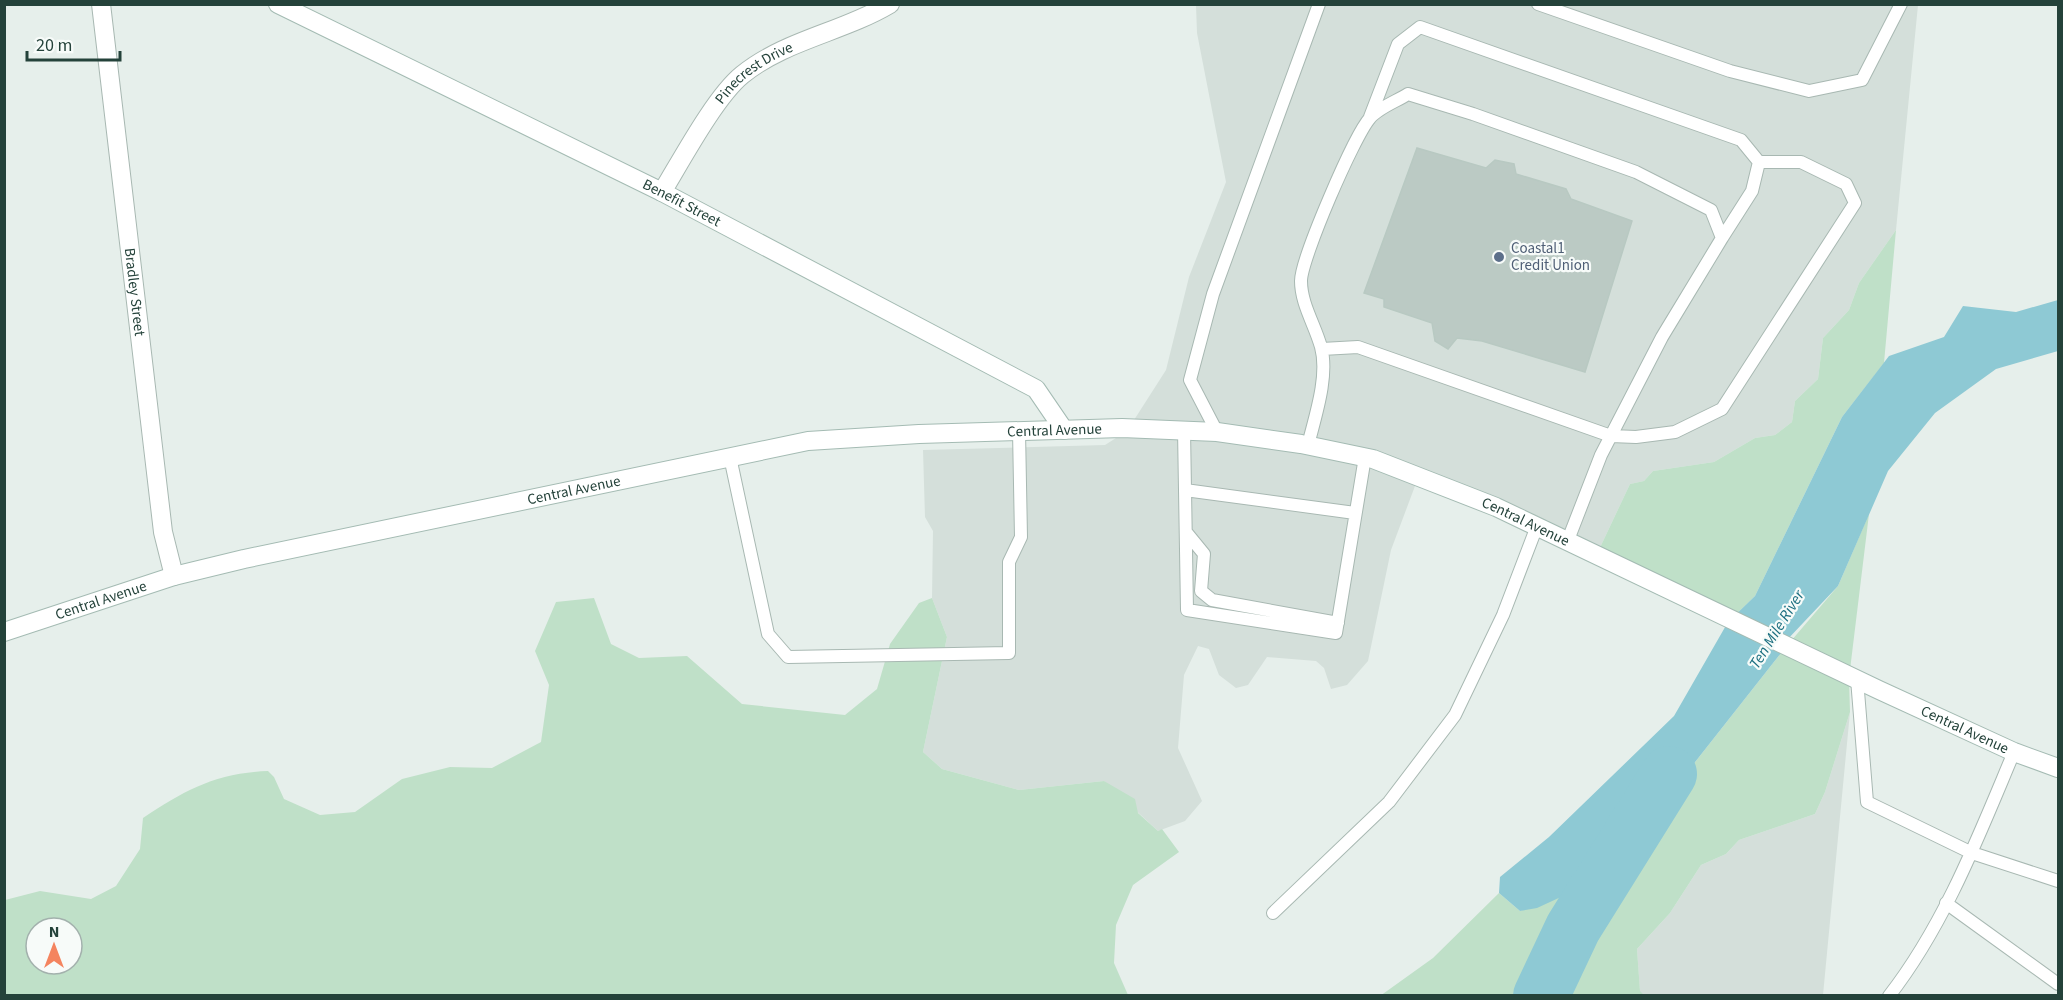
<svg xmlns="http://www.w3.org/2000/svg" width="2063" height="1000" font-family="'Source Sans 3',sans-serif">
  <rect width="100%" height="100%" fill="#e6efeb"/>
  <path fill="#d4dfda" d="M1196 5H1918L1896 230 1859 283 1849 310 1823 338 1818 379 1795 401 1792 422 1775 435 1755 438 1714 462 1653 471 1644 481 1630 484 1596 556 1423 486H1415L1391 550 1368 661 1347 685 1331 689 1324 668 1316 661 1267 657 1248 685 1236 688 1219 675 1209 649 1198 646 1184 675 1178 748 1202 801 1185 821 1158 831 1104 781 1019 790 942 769 923 752 947 637 932 598 933 531 925 517 923 450 1105 445 1127 431 1166 370 1189 277 1226 182 1197 33Z
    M1850 712 1823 995H1644L1640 992 1637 949 1670 913 1701 865 1726 854 1739 840 1815 814 1825 792Z"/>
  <path fill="#bfe0c8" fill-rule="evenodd" d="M1896 230 1884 363 1842 417 1755 596 1728 622 1596 556 1630 484 1644 481 1653 471 1714 462 1755 438 1775 435 1792 422 1795 401 1818 379 1823 338 1849 310 1859 283Z
    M1869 514 1849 678 1850 712 1825 792 1815 814 1739 840 1726 854 1701 865 1670 913 1637 949 1640 991 1644 995 1380 996 1433 958 1499 893 1520 911 1576 890 1662 804 1785 648 1838 586Z
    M594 598 611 644 639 658 687 656 742 704 845 715 877 689 890 644 919 603 932 598 947 637 923 752 942 769 1019 790 1104 781 1135 799 1138 813 1158 831 1162 829 1179 852 1133 885 1116 925 1114 963 1128 995 5 996V900L40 891 91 899 116 886 140 849 143 818C185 790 216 773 268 771L274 777 284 799 320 815 355 812 402 779 450 767 492 768 541 742 549 685 535 651 556 602ZM36 928H72V964H36Z"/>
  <path fill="#8ec9d4" d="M2058 300V351L1996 369 1935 413 1888 471 1838 586 1786 641 1785 648 1662 804 1602 867 1576 890 1537 908 1520 911 1499 893 1500 877 1549 837 1674 716 1728 622 1755 596 1842 417 1889 356 1944 337 1963 306 2016 312Z"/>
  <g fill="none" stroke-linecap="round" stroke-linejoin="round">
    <path stroke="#8ec9d4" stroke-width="56" d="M1541 996 1573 928 1669 774"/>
  </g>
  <path fill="#bbcac4" stroke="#b8c9c2" stroke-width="1.5" d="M1417 148 1486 168 1495 160 1514 164 1516 174 1566 189 1571 199 1632 221 1585 372 1482 341 1457 338 1448 349 1435 341 1432 323 1384 307V299L1364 293Z"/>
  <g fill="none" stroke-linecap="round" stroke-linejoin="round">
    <g stroke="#a8b8b2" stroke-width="14">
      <path id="lane" d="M1538 4 1730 71 1809 91 1862 80 1901 4
        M1722 238 1752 191 1759 162
        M1322 349 1358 347 1611 436 1636 437 1675 432 1722 409 1855 203 1846 184 1801 162H1759L1741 140 1420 27 1398 44 1370 117
        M1184 430 1187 610 1336 633 1365 457
        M1217 432 1190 380 1213 294 1319 4
        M1308 445C1315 417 1329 376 1321 347 1315 325 1301 304 1301 281 1301 259 1354 136 1370 118 1378 108 1397 101 1408 94L1473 114 1636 172 1711 210 1722 238 1662 337 1601 455 1568 540
        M730 457 768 634 788 657 1009 653V562L1021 537 1019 431
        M1185 490 1355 513
        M1186 532 1204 554 1201 591 1212 600 1338 623
        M1857 679 1867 802 1972 853 2058 881
        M1946 903 2058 984
        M1273 913 1389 802 1455 715 1503 615 1537 526
        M1889 996C1945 924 1979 835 2014 752"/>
    </g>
    <g stroke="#a8b8b2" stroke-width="20">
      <g id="street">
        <path id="s1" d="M101 4 163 532 174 576"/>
        <path id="s2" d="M662 192C681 161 715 97 742 75 785 40 843 32 890 4"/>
      </g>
    </g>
    <g stroke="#a4bbb3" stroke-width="20">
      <g id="secondary">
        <path id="s3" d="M278 4 662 192 1036 389 1064 430"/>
        <path id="s4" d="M4 632 174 576 244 559 808 441 919 434 1122 428 1217 432 1301 444 1373 459 1496 507 1879 690 2014 752 2058 768"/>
      </g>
    </g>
    <use href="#lane" stroke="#fff" stroke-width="12"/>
    <use href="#street" stroke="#fff" stroke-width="18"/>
    <use href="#secondary" stroke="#fff" stroke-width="18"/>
  </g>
  <circle fill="#5c6f8a" stroke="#f7fbf9" stroke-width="2" cx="1499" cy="257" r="6"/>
  <g text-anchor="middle" stroke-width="4.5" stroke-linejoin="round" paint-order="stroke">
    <g font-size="15" fill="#24423a" stroke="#f7fbf9">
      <text dy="5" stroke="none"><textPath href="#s2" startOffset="153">Pinecrest Drive</textPath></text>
      <text dy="5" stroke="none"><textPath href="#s3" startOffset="450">Benefit Street</textPath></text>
      <text dy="5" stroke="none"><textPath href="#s1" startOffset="290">Bradley Street</textPath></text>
      <text dy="5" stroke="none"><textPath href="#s4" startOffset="1074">Central Avenue</textPath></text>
      <text dy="5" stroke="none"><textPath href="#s4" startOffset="588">Central Avenue</textPath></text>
      <text dy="5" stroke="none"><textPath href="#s4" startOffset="1560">Central Avenue</textPath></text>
      <text dy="5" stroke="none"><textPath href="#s4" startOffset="102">Central Avenue</textPath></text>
      <text dy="5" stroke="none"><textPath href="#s4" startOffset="2046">Central Avenue</textPath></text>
    </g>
    <g font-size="15" fill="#4e5e75" stroke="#f7fbf9" text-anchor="start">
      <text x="1511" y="253">Coastal1<tspan x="1511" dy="17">Credit Union</tspan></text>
    </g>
    <g font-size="16" font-style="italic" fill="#1c6f80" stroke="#f7fbf9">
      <text transform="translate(1776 629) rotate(-58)" y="6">Ten Mile River</text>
    </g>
  </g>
  <rect width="2063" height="1000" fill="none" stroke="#24423a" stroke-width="12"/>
  <g transform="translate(54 946)"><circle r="28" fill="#f7fbf9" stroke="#a3b1ad" stroke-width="1.5"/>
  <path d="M0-4.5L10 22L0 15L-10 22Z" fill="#f4845f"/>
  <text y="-9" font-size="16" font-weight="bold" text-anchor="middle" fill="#24423a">N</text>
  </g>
  <path d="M27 51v9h93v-9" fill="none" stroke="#24423a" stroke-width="3"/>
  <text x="36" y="51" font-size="18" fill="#24423a" stroke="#f7fbf9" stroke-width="4.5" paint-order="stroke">20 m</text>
</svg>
